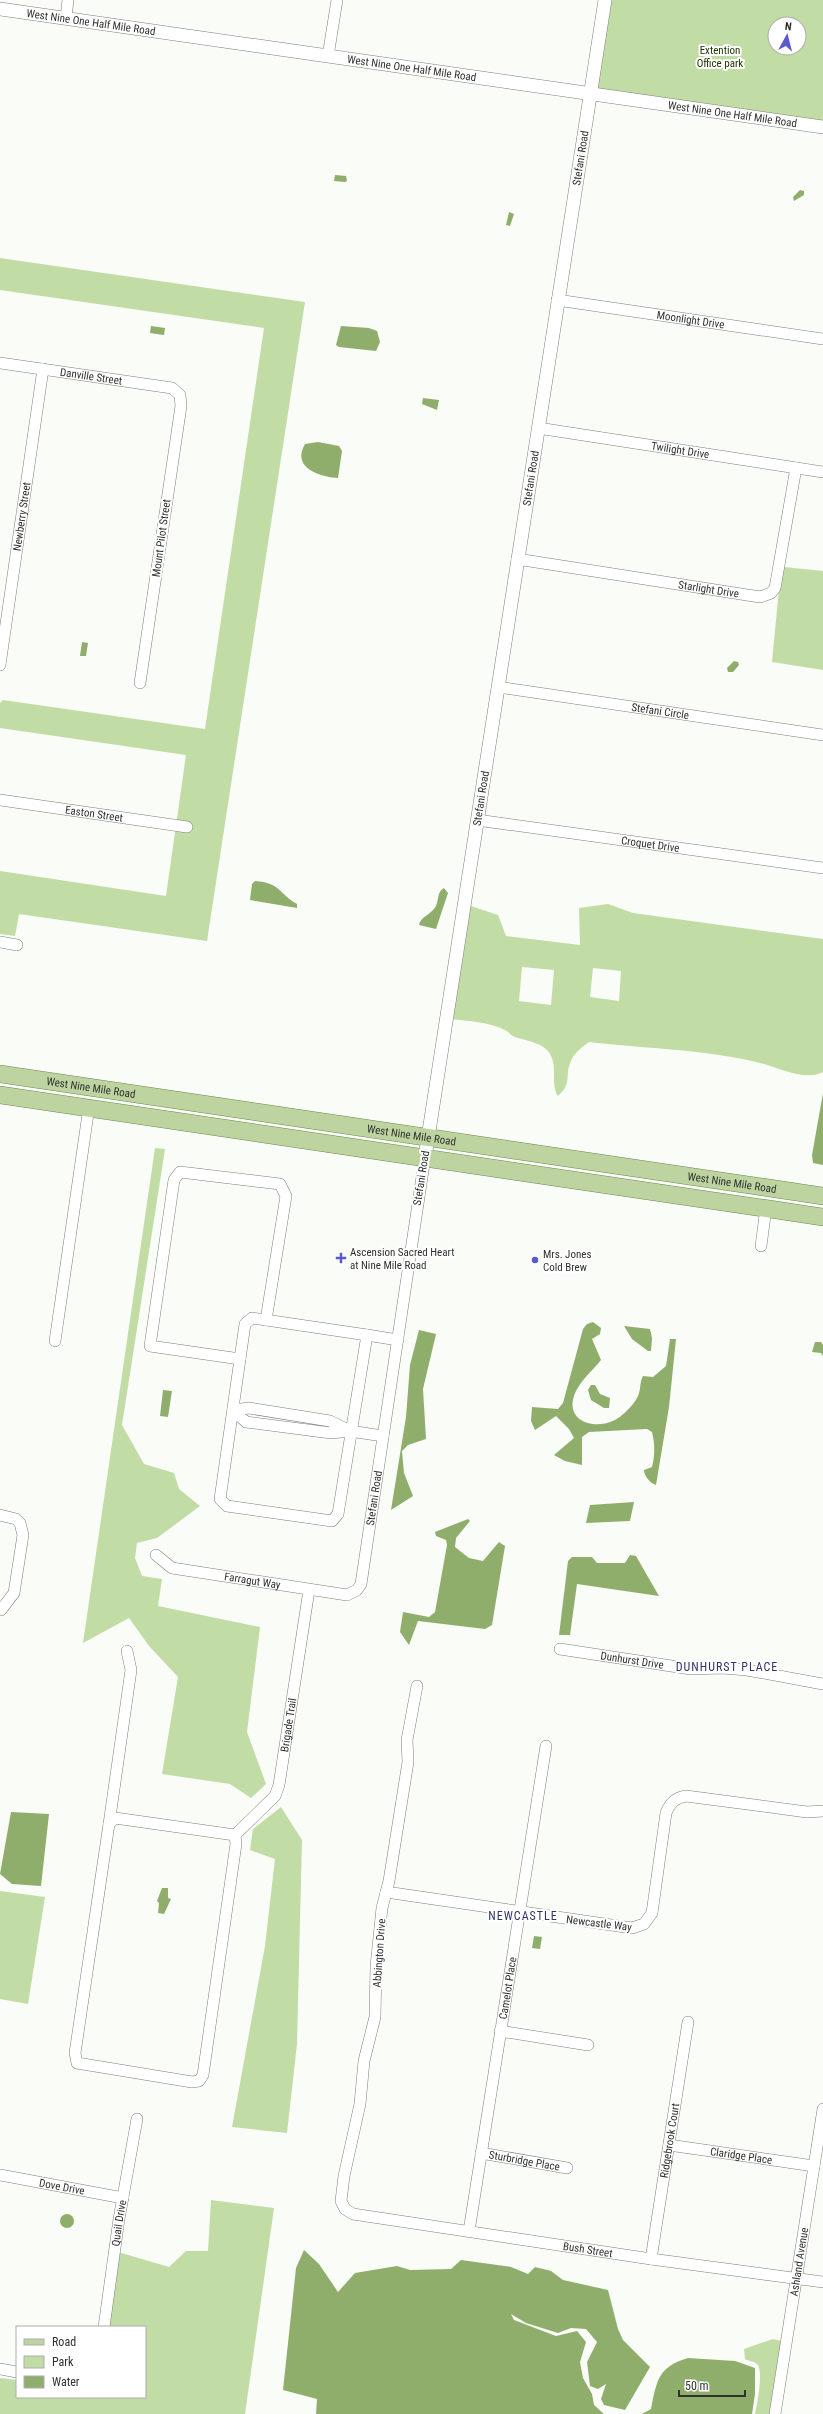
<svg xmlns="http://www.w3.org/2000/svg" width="823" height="2414" font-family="'Roboto Condensed',sans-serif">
  <rect width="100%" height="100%" fill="#fafcf8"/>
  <path fill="#c2dca5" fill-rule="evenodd" d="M605 0H823V127L590 93ZM775 24H799V48H775Z
    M0 258 305 302 207 941 19 914 15 936 0 934V871L166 896 186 755 0 728V703L3 700 205 729 264 328 0 290Z
    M784 567 823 571V670L772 662 779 589Z
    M608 904 633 913 823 939V1072C806 1081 781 1069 764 1064 707 1049 647 1049 589 1042 582 1047 574 1053 571 1061 564 1075 573 1083 558 1096 550 1084 558 1067 550 1054 544 1043 527 1041 515 1037 511 1036 509 1032 505 1030 489 1022 468 1021 451 1019L468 905 498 915 506 936 580 945 579 908ZM522 967 554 970 551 1005 519 1001ZM593 968 621 971 619 1001 590 997Z
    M155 1148 165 1149 122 1425 144 1464 174 1473 179 1489 200 1506 157 1538 137 1543 135 1558 142 1576 162 1579 158 1606 260 1627 247 1732 266 1784 251 1798 230 1784 162 1774 178 1677 149 1646 129 1618 83 1643Z
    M281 1807 302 1840 297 2044 287 2133 232 2127 265 1946 275 1859 250 1850 253 1829Z
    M0 1891 45 1897 28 2004 0 1999Z
    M211 2200 274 2208 245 2414H0V2378L17 2380V2397H145V2327H108L118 2252 169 2267 186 2251H208Z
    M773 2339 781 2341 770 2414H755C757 2405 764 2370 757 2364 754 2361 748 2361 745 2359L744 2349Z"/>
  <path fill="#8fae6b" d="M335 175 346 176 347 181 345 182 334 181Z
    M800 190 804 191V195L794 201 793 197Z
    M509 212 514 214 510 226 506 225Z
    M151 326 165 328 164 335 150 333Z
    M341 326 369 328 377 331 380 342 376 351 339 347 336 345Z
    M423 398 439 400 437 410 422 404Z
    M318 442 339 446 342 451 338 478C320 477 291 468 305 444Z
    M82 642 88 643 86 656H80Z
    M734 661 738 662 739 665 733 672H728L727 668Z
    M255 881C281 883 278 893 297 904V908L250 900 252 884Z
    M444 888 448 893 436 929 419 925C420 917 432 914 436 906 439 899 437 892 444 888Z
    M823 1093V1165L813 1163 812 1155Z
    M593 1322 601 1328 600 1334 592 1339 601 1360C593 1370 582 1379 576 1391 562 1420 593 1431 615 1420 622 1416 628 1410 633 1404 643 1392 638 1386 643 1376L653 1377 666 1366 670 1339H676L669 1407 656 1485C650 1483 644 1476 644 1470L652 1467C655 1455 655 1444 652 1432L647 1429 589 1432 582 1437V1465L565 1461 554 1455 574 1438 569 1429 556 1416 535 1430 531 1421 532 1407 558 1409 563 1403 583 1329 587 1324Z
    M624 1326 650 1329 652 1338 651 1351H648L632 1339Z
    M419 1330 436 1334 423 1389 426 1439 408 1445 402 1451 404 1473 413 1496 391 1510 406 1417 410 1365Z
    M815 1342H821L823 1345V1356L821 1353 812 1352Z
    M591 1385H595L600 1394 610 1398 609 1408H604L591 1400 588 1390Z
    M163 1390 172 1391 168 1417 160 1416Z
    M634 1502 630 1521 586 1523 590 1505Z
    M468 1519 470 1521 456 1538 455 1547 469 1558 483 1561 499 1542 505 1546 492 1625 485 1629 418 1621 409 1645 400 1632 403 1612 429 1617 435 1612 447 1545 446 1540 436 1536 435 1532Z
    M630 1555 636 1556 659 1596 577 1584 570 1635H559L568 1561 572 1557H592L597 1563H625Z
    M11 1812 49 1814 41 1886 12 1884 0 1874Z
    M162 1888H168V1898L171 1899 164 1914 158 1913 159 1903 157 1901Z
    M534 1936 542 1937 540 1949 532 1948Z
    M60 2221a7 7 0 1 1 14 0a7 7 0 1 1-14 0Z
    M304 2250 319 2264 338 2292 355 2273 397 2266 410 2270 451 2269 461 2260 511 2267 528 2274 535 2267 551 2271 563 2280 608 2290 618 2329 623 2340 650 2367 625 2410 604 2405 601 2399 606 2384 598 2389 590 2386 587 2362 597 2342 586 2329 571 2328 558 2333 526 2323 511 2314 514 2320 556 2336 577 2331 586 2342 580 2362 583 2378 592 2394 594 2405 604 2414H316L317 2399 283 2390 296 2268Z
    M688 2358 735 2361 755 2368V2394L752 2414H642L651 2409C657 2380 658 2367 688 2358Z"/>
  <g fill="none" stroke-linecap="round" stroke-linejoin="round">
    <g stroke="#7d7f7b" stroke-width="12">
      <g id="minor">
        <path d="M66 18 68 0"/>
        <path d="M328 56 337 0"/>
        <path id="s1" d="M557 300 823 339"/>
        <path id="s2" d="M0 363 172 388 180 395 181 406 140 683"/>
        <path id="s3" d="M538 428 823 472"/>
        <path id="s4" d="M517 559 760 597 771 593 775 588 796 468"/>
        <path id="s5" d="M0 665 43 369"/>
        <path id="s6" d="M498 687 823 735"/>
        <path id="s7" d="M0 800 187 827"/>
        <path id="s8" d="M477 820 823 868"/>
        <path d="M0 942 17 945"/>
        <path d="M761 1246 766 1208"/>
        <path d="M252 1318 367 1335 338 1514 332 1521 227 1506 220 1499 245 1324Z"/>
        <path d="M367 1335 398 1340"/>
        <path d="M55 1341 89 1107"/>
        <path d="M240 1359 150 1346 174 1180 180 1172 280 1184 286 1196 266 1320"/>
        <path d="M350 1431 330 1421 249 1408 233 1410 246 1422 331 1433 350 1431 383 1436"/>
        <path d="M0 1515 16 1519 20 1523 23 1535 14 1593 1 1610"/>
        <path id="s9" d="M156 1555 172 1568 347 1595 357 1590 361 1584 425 1157"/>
        <path id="s10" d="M560 1649 691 1669 723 1668 747 1670 823 1684"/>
        <path id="s11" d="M417 1686 407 1740 408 1762 389 1881 382 1908 376 1966 375 2017 364 2061 360 2104 344 2176 341 2201 345 2209 353 2214 651 2259 823 2282"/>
        <path d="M109 1824 131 1670 127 1651"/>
        <path id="s12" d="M235 1835 115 1818 109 1824 75 2053 77 2063 192 2082 199 2081 203 2075 236 1844 235 1835 275 1796 279 1785 309 1590"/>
        <path d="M386 1892 632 1928 644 1924 652 1913 666 1813C670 1803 675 1798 686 1796L807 1812 823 1811"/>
        <path d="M500 2031 588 2045"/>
        <path id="s13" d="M669 2145 814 2166"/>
        <path id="s14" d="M481 2153 567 2168"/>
        <path id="s15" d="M0 2175 123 2198"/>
        <path id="s16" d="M469 2231 546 1746"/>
        <path id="s17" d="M651 2259 688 2022"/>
        <path id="s18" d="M104 2327 119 2219 137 2119"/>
        <path d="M0 2369 17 2372"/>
        <path id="s19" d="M775 2414 823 2109"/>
      </g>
    </g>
    <g stroke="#7d7f7b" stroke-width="14">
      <g id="tertiary">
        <path id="s20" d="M0 9 823 127"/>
        <path id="s21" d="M425 1157 605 0"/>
      </g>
    </g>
    <g stroke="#6f8850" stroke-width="18">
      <g id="primary">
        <path id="s22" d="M0 1074 823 1196"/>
        <path d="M0 1095 823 1217"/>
      </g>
    </g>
    <use href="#minor" stroke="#fff" stroke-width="11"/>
    <use href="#tertiary" stroke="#fff" stroke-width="13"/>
    <use href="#primary" stroke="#bdd4a0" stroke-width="17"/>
  </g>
  <g fill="#5a59d1" stroke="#fff" stroke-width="1.5">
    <path d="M339 1252h4v4h4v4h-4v4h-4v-4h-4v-4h4z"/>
    <circle cx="535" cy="1260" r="4"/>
  </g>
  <g text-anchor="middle" stroke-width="4" stroke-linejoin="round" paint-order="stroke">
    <g font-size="11" fill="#30312f" stroke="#fff">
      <text dy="4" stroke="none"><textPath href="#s20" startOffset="92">West Nine One Half Mile Road</textPath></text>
      <text dy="4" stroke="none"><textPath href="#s20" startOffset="416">West Nine One Half Mile Road</textPath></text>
      <text dy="4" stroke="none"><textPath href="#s20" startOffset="740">West Nine One Half Mile Road</textPath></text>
      <text dy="4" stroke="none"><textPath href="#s21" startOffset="1011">Stefani Road</textPath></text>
      <text dy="4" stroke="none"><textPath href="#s1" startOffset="135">Moonlight Drive</textPath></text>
      <text dy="4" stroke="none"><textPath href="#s2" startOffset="92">Danville Street</textPath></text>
      <text dy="4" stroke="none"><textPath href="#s3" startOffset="144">Twilight Drive</textPath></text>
      <text dy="4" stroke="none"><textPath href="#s21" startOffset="687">Stefani Road</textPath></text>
      <text dy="4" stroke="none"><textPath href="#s5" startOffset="150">Newberry Street</textPath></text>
      <text transform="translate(161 538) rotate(-82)" y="4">Mount Pilot Street</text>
      <text dy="4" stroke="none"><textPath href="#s4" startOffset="194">Starlight Drive</textPath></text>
      <text dy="4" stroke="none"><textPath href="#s6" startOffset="164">Stefani Circle</textPath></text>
      <text dy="4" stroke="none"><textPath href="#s21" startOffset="363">Stefani Road</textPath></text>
      <text dy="4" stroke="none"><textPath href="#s7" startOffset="95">Easton Street</textPath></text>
      <text dy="4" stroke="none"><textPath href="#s8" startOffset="175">Croquet Drive</textPath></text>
      <text dy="4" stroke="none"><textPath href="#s22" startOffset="92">West Nine Mile Road</textPath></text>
      <text dy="4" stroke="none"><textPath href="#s22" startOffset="416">West Nine Mile Road</textPath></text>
      <text transform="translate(421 1178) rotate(-81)" y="4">Stefani Road</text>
      <text dy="4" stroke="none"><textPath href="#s22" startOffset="740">West Nine Mile Road</textPath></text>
      <text dy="4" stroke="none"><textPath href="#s9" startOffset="303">Stefani Road</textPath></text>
      <text dy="4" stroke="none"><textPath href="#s9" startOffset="102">Farragut Way</textPath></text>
      <text dy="4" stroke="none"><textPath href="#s10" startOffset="73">Dunhurst Drive</textPath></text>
      <text dy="4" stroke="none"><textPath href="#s12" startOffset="873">Brigade Trail</textPath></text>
      <text transform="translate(599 1923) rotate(7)" y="4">Newcastle Way</text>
      <text transform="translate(379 1953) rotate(-86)" y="4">Abbington Drive</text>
      <text dy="4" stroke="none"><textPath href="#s16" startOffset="246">Camelot Place</textPath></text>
      <text dy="4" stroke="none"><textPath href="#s17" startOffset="120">Ridgebrook Court</textPath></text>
      <text dy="4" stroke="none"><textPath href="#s13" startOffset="73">Claridge Place</textPath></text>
      <text dy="4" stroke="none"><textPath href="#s14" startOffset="44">Sturbridge Place</textPath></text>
      <text dy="4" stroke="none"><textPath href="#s15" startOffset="63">Dove Drive</textPath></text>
      <text dy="4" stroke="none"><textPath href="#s18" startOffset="105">Quail Drive</textPath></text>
      <text dy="4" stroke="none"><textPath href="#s11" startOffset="778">Bush Street</textPath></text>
      <text dy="4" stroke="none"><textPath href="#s19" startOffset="154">Ashland Avenue</textPath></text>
    </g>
    <g font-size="11" fill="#223503" stroke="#fff">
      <text x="720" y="54">Extention<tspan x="720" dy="13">Office park</tspan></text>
    </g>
    <g font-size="11" fill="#30312f" stroke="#fff" text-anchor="start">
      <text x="350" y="1256">Ascension Sacred Heart<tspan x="350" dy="13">at Nine Mile Road</tspan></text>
      <text x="543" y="1258">Mrs. Jones<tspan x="543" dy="13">Cold Brew</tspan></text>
    </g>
    <g font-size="12" letter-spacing="1" fill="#31326d" stroke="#fff">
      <text x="727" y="1671">DUNHURST PLACE</text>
      <text x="523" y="1920">NEWCASTLE</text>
    </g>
  </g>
  <rect x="16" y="2326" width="130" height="72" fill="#ffffff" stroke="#acadac"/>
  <rect x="24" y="2339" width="20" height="6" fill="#bdd4a0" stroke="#acadac"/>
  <text x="52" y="2346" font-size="12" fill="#30312f">Road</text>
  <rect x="24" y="2356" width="20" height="12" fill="#c2dca5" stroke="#acadac"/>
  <text x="52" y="2366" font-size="12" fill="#30312f">Park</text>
  <rect x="24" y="2376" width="20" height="12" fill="#8fae6b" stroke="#acadac"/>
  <text x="52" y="2386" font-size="12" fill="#30312f">Water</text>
  <g transform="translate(787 36) rotate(7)"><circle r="19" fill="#ffffff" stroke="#acadac"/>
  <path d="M0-3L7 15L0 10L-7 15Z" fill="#5a59d1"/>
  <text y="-6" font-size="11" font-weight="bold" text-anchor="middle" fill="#30312f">N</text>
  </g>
  <path d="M679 2390v6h66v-6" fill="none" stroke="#30312f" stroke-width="2"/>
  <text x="685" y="2390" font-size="12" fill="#30312f" stroke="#ffffff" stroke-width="3" paint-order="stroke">50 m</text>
</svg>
